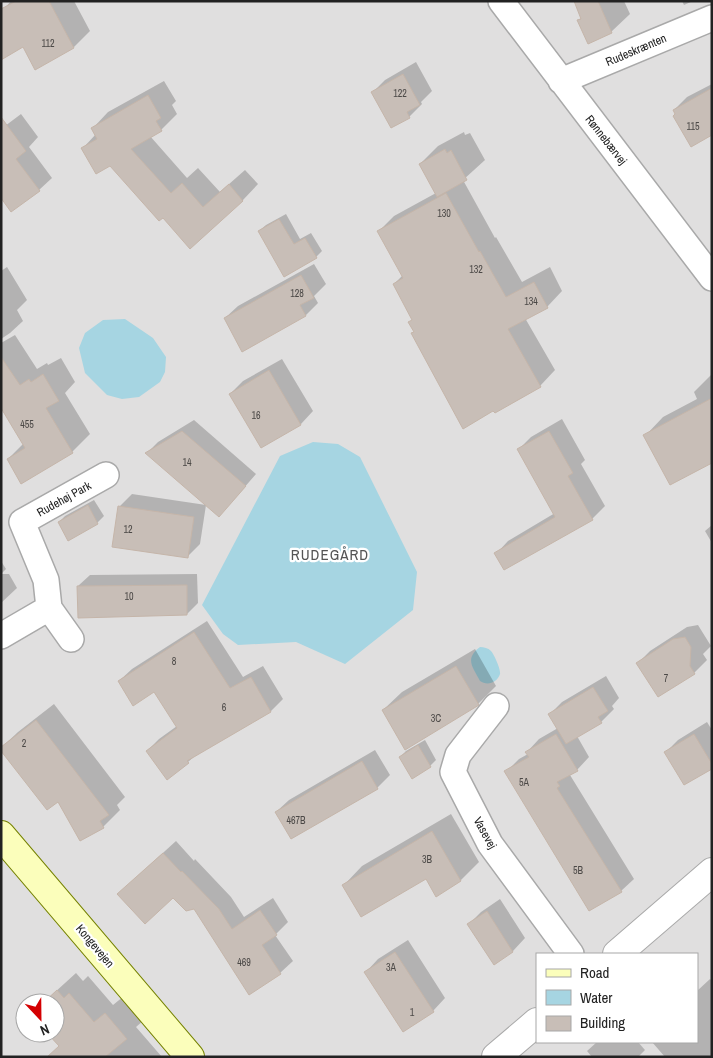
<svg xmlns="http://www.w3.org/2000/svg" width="713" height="1058" font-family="'Archivo Narrow',sans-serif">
  <rect width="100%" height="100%" fill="#f2efe8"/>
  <path fill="#e0dfdf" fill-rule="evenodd" d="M1 1H712V1057H1ZM537 954H697V1042H537ZM25 1003H55V1033H25Z"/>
  <path fill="#a6d5e2" d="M125 319 153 338 166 357 165 372 160 382 139 397 122 399 107 395 85 373 79 348 85 333 103 320Z
    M313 442 338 444 360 457 417 572 413 610 345 664 296 642 238 645 223 634 202 605 280 456Z
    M480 647C484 647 488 648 491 651 494 654 501 670 500 674 497 683 487 686 480 681 473 667 464 659 480 647Z"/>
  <path fill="#0003" d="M11 1H74L90 31 74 47 23 45 4 9Z
    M575 1H624L630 14 611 32 579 20 582 17Z
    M682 1H693L684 5Z
    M416 62 432 91 421 102 422 104 409 117 373 92 385 80Z
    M164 81 176 101 172 105 177 114 161 130 150 136 187 178 198 168 220 192 245 170 258 184 243 200 190 247 163 216 111 165 83 148 96 134 93 128 108 112Z
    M712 84V134L676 114 674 110 687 97Z
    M21 114 38 137 29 147 52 178 39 190 12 210 1 129Z
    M464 132 465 135 470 133 485 160 463 180 495 238 496 237 522 282 550 267 562 291 547 307 525 318 555 370 540 386 415 332 413 319 394 284 403 275 379 231 394 216 436 193 420 164 438 146Z
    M286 214 300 239 311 233 322 251 316 257 259 231 266 225Z
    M314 264 326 284 314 296 318 303 306 315 225 318 238 306Z
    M7 267 27 300 17 310 23 321 10 333 1 339V271Z
    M15 335 37 369 47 363 48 365 61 358 75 382 65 393 90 434 72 452 8 459 24 443 1 405V343Z
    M282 359 313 411 301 424 261 447 230 394 243 381Z
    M712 374V461L645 436 663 417 697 399 694 392Z
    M562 419 585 460 581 464 605 506 592 519 496 554 508 541 555 513 518 450 531 437Z
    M194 420 256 474 230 504 147 453 158 442Z
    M132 494 206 505 200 544 188 556 119 507Z
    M94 500 104 516 97 523 68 539 59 522 65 516Z
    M712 525V543L705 531Z
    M1 561 6 569 1 574Z
    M1 574H9L17 588 1 603Z
    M197 574 198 603 187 614 78 586 90 575Z
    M207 621 243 677 263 666 283 699 271 711 196 755 188 762 147 751 159 739 177 726 154 691 119 681 132 669Z
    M698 625 711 646 703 654 707 660 694 673 659 696 638 663 650 651 687 627Z
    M475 649 496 686 478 704 383 710 402 692Z
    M606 676 619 698 612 706 614 709 601 722 577 736 589 757 577 770 570 775 634 879 621 891 506 772 519 759 528 754 527 752 539 739 558 728 550 714 562 702Z
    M54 704 125 797 117 805 120 810 103 827 58 800 1 748 18 732Z
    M707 722 712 730V768L666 752 678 740Z
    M425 740 436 760 430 766 400 757 406 751Z
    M375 750 390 775 377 788 276 812 289 800Z
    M451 814 479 862 461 880 426 877 344 885 362 866Z
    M176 841 194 861 195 859 231 897 244 917 273 898 288 922 275 935 293 961 280 973 195 907 174 896 131 882Z
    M500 899 525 938 513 951 494 963 469 924 481 912Z
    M408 940 445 998 433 1011 366 972 378 959Z
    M76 973 83 981 88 976 113 1005 124 996 144 1020 136 1027 162 1057H59L60 1045 49 1033H55V1003H43Z
    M710 979 712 981V1057H665L652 1042H697V991Z
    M597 1042H638L645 1050 638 1057H592L587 1051Z"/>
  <path fill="#c8beb7" stroke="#c5b5a9" d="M16 1H49L74 48 35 70 23 47 1 60V9Z
    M574 1H598L612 33 588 44 577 20 581 19Z
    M403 74 420 105 407 112 410 118 391 128 371 92Z
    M712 88V135L691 147 673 116 675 114 673 110Z
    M148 95 161 118 156 121 162 131 131 149 171 193 182 183 203 207 229 184 243 201 190 249 163 218 159 221 110 166 96 174 81 148 97 139 91 128Z
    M1 117 26 151 16 159 40 191 11 212 1 198Z
    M445 149 447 153 451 150 467 180 437 197 419 164Z
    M446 193 479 252 480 251 506 297 534 282 548 308 508 329 541 387 495 413 493 411 463 429 411 333 414 332 408 322 412 320 393 284 403 278 377 231Z
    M279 219 294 244 305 238 317 258 284 277 258 231Z
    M301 275 314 298 300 305 306 316 242 352 224 318Z
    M1 357 20 385 29 379 31 382 43 374 59 401 46 408 73 453 21 484 7 459 25 448 1 408Z
    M269 370 301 425 261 448 229 394Z
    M712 398V463L670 485 643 435Z
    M182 431 246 486 219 517 145 453Z
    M549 431 573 473 568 476 593 520 504 570 494 553 555 517 517 449Z
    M88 505 98 524 68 541 58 522Z
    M118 506 194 517 188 558 112 547Z
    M187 585V615L78 618 77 586Z
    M194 632 230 688 251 677 271 712 187 761 189 763 167 780 146 751 177 728 154 692 133 706 118 681Z
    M685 637 691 647 690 666 695 674 658 697 636 663 673 639Z
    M456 666 479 705 405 750 382 710Z
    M593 687 608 711 598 717 602 723 566 744 548 714Z
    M36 720 109 815 100 821 104 828 80 841 58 802 47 810 1 751V747Z
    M556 734 578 771 557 782 560 786 557 788 622 892 589 911 504 771 529 757 525 752Z
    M694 734 712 764V769L684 785 664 752Z
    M418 745 431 767 412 779 399 757Z
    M362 761 378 789 291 839 275 812Z
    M432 831 461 881 436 897 426 879 361 917 342 885Z
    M163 853 181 872 182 871 219 909 232 929 260 910 277 935 262 945 281 974 249 995 194 909 186 911 173 898 145 924 117 894Z
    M487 911 513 952 494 965 467 924Z
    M395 952 434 1012 403 1032 364 972Z
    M57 990 64 998 69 993 94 1022 105 1013 127 1039 105 1057H47L59 1046 47 1033H55V1003H43Z"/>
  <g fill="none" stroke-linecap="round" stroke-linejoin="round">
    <g stroke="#a9a9a9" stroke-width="28">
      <path id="minor" d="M501 1 712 278
        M561 81 712 18
        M1 636 49 608
        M71 639 49 608 46 580 22 522 106 475
        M496 706 458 755 453 772 490 844 571 954"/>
    </g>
    <g stroke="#a9a9a9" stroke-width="30">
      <path id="tertiary" d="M617 954 712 872
        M496 1057 537 1022"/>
    </g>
    <g stroke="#758200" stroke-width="30">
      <path id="secondary" d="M1 835 190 1057"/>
    </g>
    <use href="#minor" stroke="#fff" stroke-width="25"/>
    <use href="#tertiary" stroke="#fff" stroke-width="28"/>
    <use href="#secondary" stroke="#fbfebb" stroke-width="28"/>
  </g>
  <g text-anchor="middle" stroke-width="4.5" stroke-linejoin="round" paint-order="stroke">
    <g font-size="10" fill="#4c4947">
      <text x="48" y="47">112</text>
      <text x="400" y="97">122</text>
      <text x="693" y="130">115</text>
      <text x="444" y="217">130</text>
      <text x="476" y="273">132</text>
      <text x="297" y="297">128</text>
      <text x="531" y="305">134</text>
      <text x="256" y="419">16</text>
      <text x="27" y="428">455</text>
      <text x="187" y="466">14</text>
      <text x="128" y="533">12</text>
      <text x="129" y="600">10</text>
      <text x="174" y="665">8</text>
      <text x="666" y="682">7</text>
      <text x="224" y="711">6</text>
      <text x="436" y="722">3C</text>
      <text x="24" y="747">2</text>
      <text x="524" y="786">5A</text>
      <text x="296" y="824">467B</text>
      <text x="427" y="863">3B</text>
      <text x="578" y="874">5B</text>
      <text x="244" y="966">469</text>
      <text x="391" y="971">3A</text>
      <text x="412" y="1016">1</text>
    </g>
    <g font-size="12" fill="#222" stroke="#fff">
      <text transform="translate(636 50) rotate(-23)" y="4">Rudeskrænten</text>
      <text transform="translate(606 140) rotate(52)" y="4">Rønnebærvej</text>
      <text transform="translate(64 499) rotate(-29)" y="4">Rudehøj Park</text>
      <text transform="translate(485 833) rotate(61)" y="4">Vasevej</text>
      <text transform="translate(95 946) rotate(50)" y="4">Kongevejen</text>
    </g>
    <g font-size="15" letter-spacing="1" fill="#555" stroke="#fff">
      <text x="330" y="560">RUDEGÅRD</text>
    </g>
  </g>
  <rect width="713" height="1058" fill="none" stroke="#222222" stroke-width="5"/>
  <rect x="536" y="953" width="162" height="90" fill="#ffffff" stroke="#a7a7a7"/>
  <rect x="546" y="969" width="25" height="8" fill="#fbfebb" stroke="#a7a7a7"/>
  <text x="580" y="978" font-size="15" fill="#222222">Road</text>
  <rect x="546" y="990" width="25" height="15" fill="#a6d5e2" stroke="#a7a7a7"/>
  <text x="580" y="1003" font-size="15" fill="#222222">Water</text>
  <rect x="546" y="1016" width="25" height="15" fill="#c8beb7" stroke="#a7a7a7"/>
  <text x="580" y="1028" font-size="15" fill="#222222">Building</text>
  <g transform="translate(40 1018) rotate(158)"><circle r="24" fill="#ffffff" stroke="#a7a7a7"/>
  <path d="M0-4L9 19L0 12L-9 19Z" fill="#d40002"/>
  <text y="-8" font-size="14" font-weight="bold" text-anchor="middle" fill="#222222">N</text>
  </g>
</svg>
